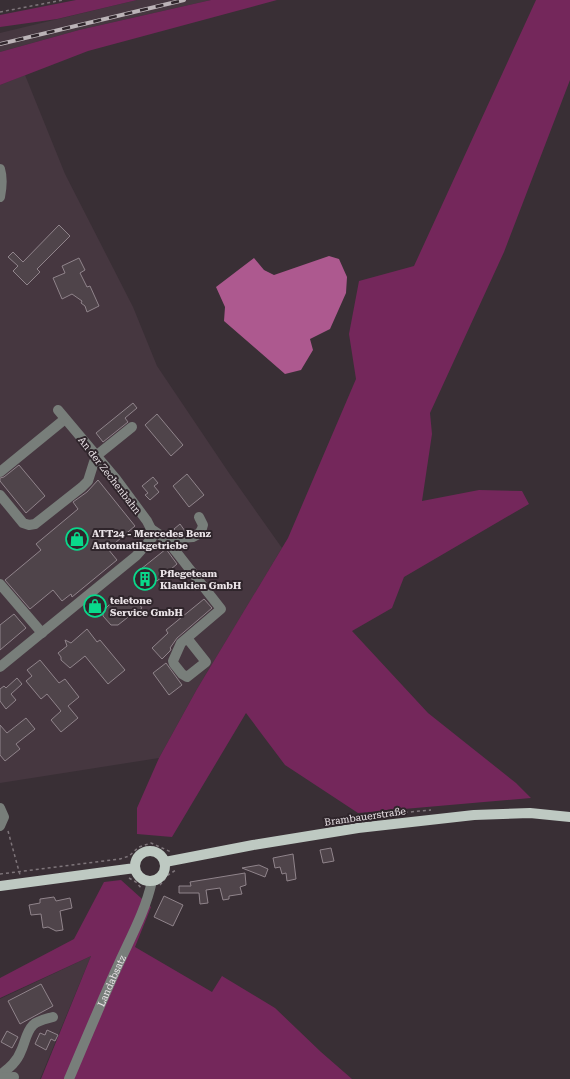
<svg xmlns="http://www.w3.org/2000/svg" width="570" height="1079" font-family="'Roboto Serif',serif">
  <rect width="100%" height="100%" fill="#392f35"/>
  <path fill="#463740" d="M137 0H211L79 30 0 52V33Z
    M25 75 65 174 133 307 157 366 229 473 282 548 197 689 159 758 0 783V85Z
    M91 956 40 1079H0V999Z"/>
  <path fill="#74275b" d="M76 0H137L57 19 0 27V15Z
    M211 0H277L88 51 0 85V52L79 30Z
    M536 0H570V80L504 252 430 413 432 434 422 501 479 490 522 491 529 504 404 577 392 608 352 631 428 713 516 783 531 798 358 813 285 765 246 713 172 837 137 834V808L159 758 197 689 288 538 356 379 349 334 359 281 414 266Z
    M121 880 151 907 135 947 212 992 222 976 275 1008 321 1052 352 1079H41L91 956 0 998V978L74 939 104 882Z"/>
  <path fill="#ad598f" d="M329 256 339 259 347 277 346 293 330 329 310 339 313 350 301 370 285 374 224 321 225 307 216 287 254 258 264 270 274 275Z"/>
  <path fill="#4f444a" stroke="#90848b" d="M59 225 70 236 37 269 40 272 27 285 13 271 18 266 8 257 13 252 23 262Z
    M79 258 85 270 80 273 87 287 90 286 99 306 87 312 85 306 81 303 82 301 72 294 62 299 53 278 65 273 62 266Z
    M133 403 137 408 125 418 128 422 103 442 96 433Z
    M157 414 183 445 171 456 145 425Z
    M19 465 45 496 26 513 0 481V478L4 477Z
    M187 474 204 495 189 507 173 486Z
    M153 477 158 483 154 486 159 492 150 500 145 495 148 493 142 486Z
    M98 480 135 526 108 549 117 560 72 597 71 594 62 601 53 590 30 609 5 580 41 550 36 544 78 509 73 502 87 492Z
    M180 524 185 531 176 532 174 529Z
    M166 549 177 564 157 581 155 580 144 589 134 578 138 575 136 573Z
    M131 598 140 600 139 604 142 608 135 614H132L118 625H111L103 616V612L105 610 106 608 111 603H116L121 600 124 603Z
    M204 599 212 608 177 638 170 648 171 649 170 651 162 659 152 648 168 633 166 630Z
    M14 614 26 628 0 650V625Z
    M87 629 97 642 100 640 125 670 108 684 85 656 70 668 61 660V657L58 653 67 646 65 640 71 643Z
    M40 660 59 683 65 679 79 697 68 706 78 718 61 732 51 720 61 711 47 694 41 699 26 681 32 676 27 670Z
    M166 663 182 685 169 695 153 673Z
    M17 678 22 684 11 694 16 700 6 709 0 701V689L4 686 6 688Z
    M26 718 35 729 16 744 20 749 5 761 0 755V725L7 733Z
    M331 848 334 861 323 863 320 850Z
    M293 854 296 879 287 881 286 873 282 874 280 867 275 868 273 858Z
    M259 865 268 869 265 877 242 868Z
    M245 873 246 885 240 887 242 894 229 896V899L223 900 220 888 206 890 208 903 200 904 199 893H179V886H191L190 882Z
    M164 896 183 905 173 926 154 917Z
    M54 897 56 901 70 898 72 908 60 911 63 930 56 931 48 927 43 928 41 914 31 915 29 905 40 903V899Z
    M41 984 53 1006 20 1024 8 1001Z
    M47 1030 58 1035 55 1041 51 1039 46 1050 35 1044 40 1033 45 1035Z
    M7 1031 18 1037 12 1048 1 1042Z"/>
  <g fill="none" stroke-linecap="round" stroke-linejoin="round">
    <path stroke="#7e757a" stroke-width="1.5" stroke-dasharray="3 3" stroke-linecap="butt" d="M0 12 63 0
      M399 813 431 810
      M8 831 20 875
      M0 874 120 859 129 856 139 847 151 843 171 852
      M129 878 136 882 141 888
      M160 885 168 875 176 870"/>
    <g stroke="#787e7a" stroke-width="10">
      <path d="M0 169C3 179 2 187 0 197"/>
      <path d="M96 456 132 427"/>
      <path d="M0 472 65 419"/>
      <path d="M0 495 23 523 29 525 35 524 82 487 88 481 94 462 98 458"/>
      <path d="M151 529 166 539 221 609 181 643 173 661 174 664 182 674 187 677 206 662 187 638"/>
      <path d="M166 539 193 537C199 535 202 531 203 525L199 517"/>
      <path d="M0 584 42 633"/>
      <path d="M0 667 136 556 152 538 151 529 147 521 116 479 58 410"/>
      <path d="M0 808 4 817 0 826"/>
      <path d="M0 1075C9 1068 17 1062 21 1051 25 1043 26 1032 33 1025 38 1020 46 1019 53 1017"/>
      <path d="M0 1078 14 1077"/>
      <path id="s1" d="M69 1079C86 1039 102 1000 120 961 132 935 146 909 152 881"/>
    </g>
    <path stroke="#bec9c2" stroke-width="10" d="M135 866a15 15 0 1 1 30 0a15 15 0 1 1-30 0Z
      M165 862 253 845 358 828 474 815 530 813 570 817
      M0 886 135 868"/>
    <g stroke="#bbb3b7" stroke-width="4">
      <path id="rail" d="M0 44 184 0"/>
    </g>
    <use href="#rail" stroke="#2f252b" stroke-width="2.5" stroke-dasharray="8" stroke-linecap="butt"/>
  </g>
  <defs>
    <g id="shop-ring" transform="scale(1.15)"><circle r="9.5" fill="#2f252b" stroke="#09d98b" stroke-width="1.5"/><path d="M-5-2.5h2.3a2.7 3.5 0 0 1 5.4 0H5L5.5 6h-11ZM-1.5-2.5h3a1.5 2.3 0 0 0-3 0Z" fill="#09d98b"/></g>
    <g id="building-ring" transform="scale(1.15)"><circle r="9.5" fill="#2f252b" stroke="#09d98b" stroke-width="1.5"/><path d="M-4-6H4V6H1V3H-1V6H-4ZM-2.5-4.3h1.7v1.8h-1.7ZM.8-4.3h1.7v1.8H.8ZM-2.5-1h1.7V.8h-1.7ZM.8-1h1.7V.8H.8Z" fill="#09d98b"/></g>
  </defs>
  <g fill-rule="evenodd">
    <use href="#shop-ring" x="77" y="539"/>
    <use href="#building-ring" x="145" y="579"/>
    <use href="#shop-ring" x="95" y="606"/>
  </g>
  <g text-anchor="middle" stroke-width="4" stroke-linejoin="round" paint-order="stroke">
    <g font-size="10" fill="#eae3e7" stroke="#2f252b">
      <text transform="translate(110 475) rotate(52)" y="4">An der Zechenbahn</text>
      <text transform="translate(365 816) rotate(-8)" y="4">Brambauerstraße</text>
      <text dy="4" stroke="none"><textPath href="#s1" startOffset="107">Landabsatz</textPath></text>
    </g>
    <g font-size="10" font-weight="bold" fill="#eae3e7" stroke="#2f252b" text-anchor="start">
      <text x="92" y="537">ATT24 - Mercedes Benz<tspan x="92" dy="12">Automatikgetriebe</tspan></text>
      <text x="160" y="577">Pflegeteam<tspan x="160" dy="12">Klaukien GmbH</tspan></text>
      <text x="110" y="604">teletone<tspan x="110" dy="12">Service GmbH</tspan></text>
    </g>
  </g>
</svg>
